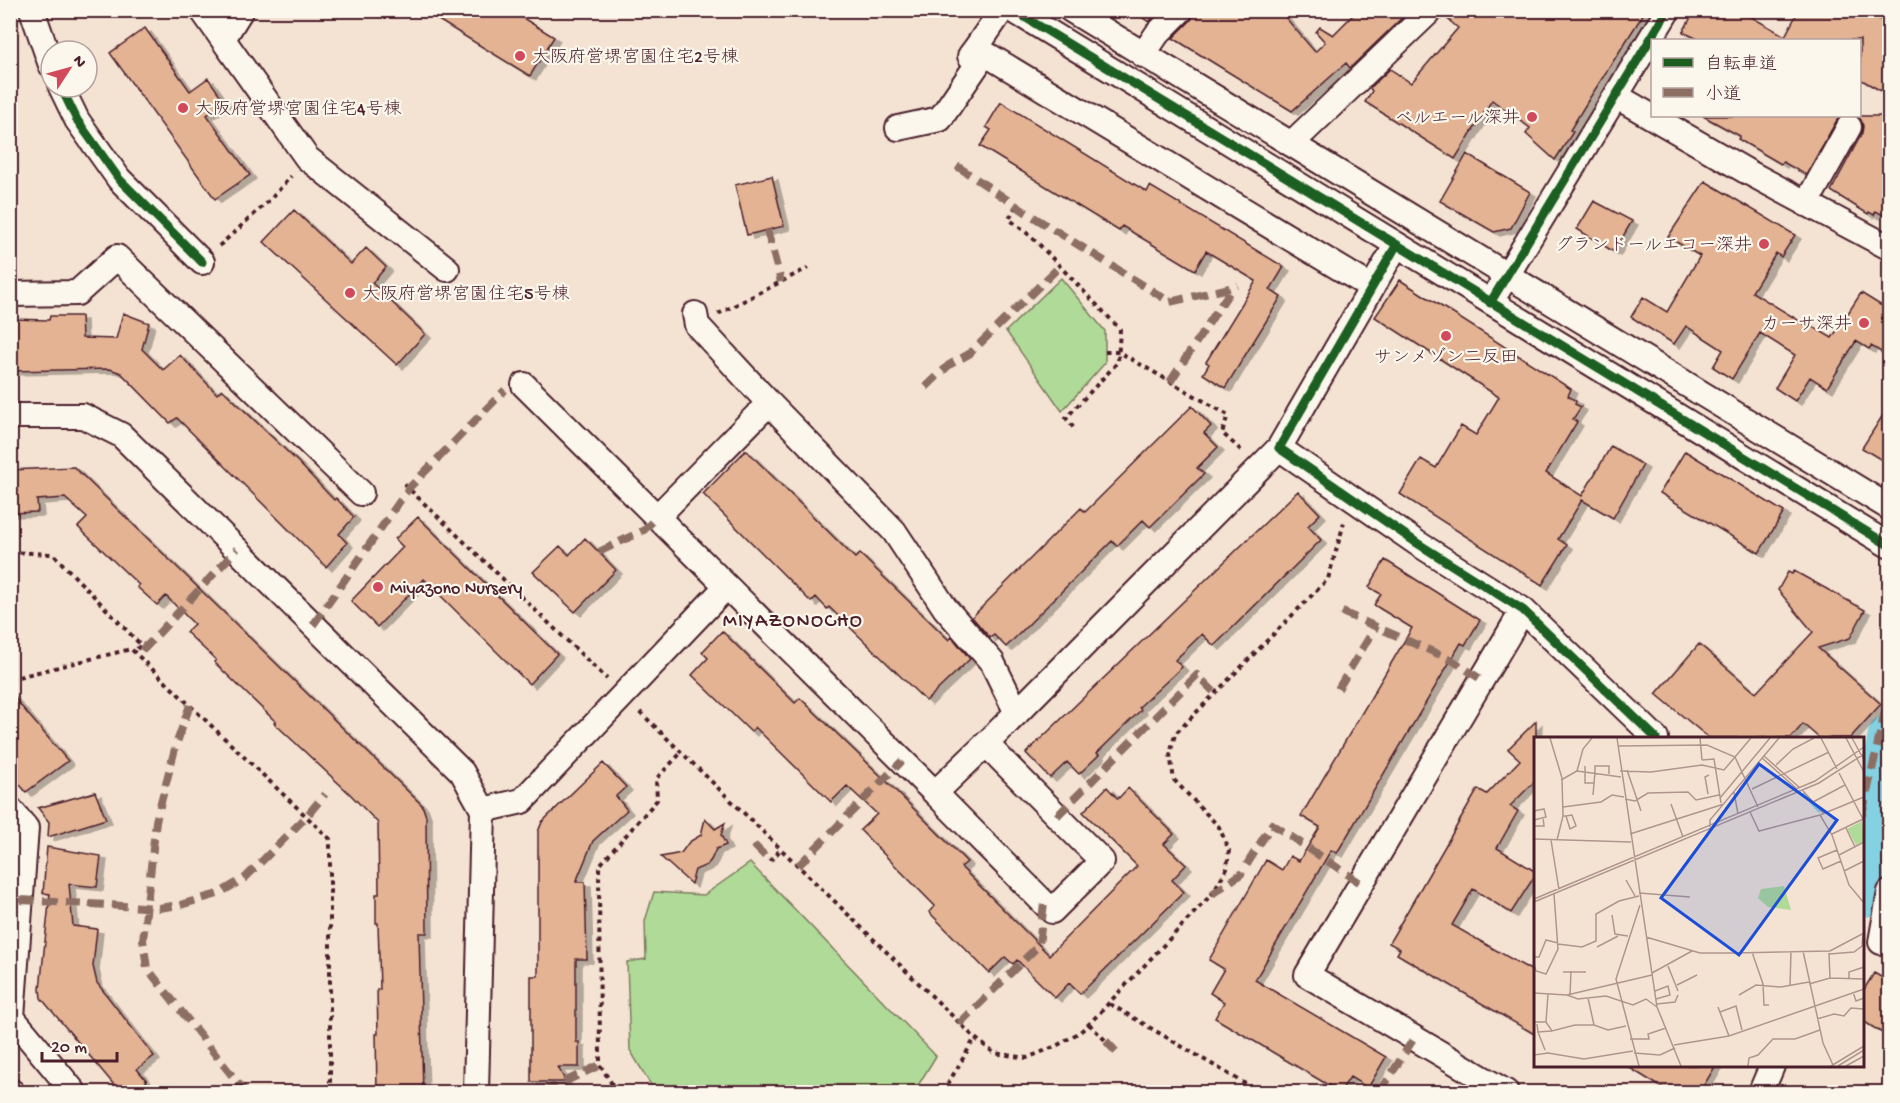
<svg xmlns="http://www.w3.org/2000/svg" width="1900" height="1103" font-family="'Gochi Hand','Klee One',sans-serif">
  <defs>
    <filter id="shadow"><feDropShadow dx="6" dy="4" stdDeviation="0" flood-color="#0004"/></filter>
  </defs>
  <rect width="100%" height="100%" fill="#f4e3d2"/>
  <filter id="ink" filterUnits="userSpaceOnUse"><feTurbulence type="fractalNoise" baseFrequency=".0167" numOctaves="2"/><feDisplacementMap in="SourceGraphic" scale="12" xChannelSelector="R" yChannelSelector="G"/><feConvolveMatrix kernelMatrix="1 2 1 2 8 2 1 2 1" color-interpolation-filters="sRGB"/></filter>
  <g filter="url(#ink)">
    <path fill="#b0da97" stroke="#7d7c61" stroke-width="1.5" d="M1061 278 1105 331V363L1062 411 1006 331Z
      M750 863 936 1056 914 1092H655L630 1050 627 962 646 959 645 921 654 892 704 895Z"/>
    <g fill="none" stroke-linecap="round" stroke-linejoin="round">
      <path stroke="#83d1e1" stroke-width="45" d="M1866 894 1873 835 1890 737"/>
    </g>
    <path fill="#e3b394" stroke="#4a1f2b" stroke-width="1.5" filter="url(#shadow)" d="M422 10H510L554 37 530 76Z
      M1131 10H1160L1149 22Z
      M1195 10H1279L1315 52 1325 42 1316 32 1320 27 1333 35 1358 10H1410L1350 68 1346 63 1292 111 1173 38 1191 20Z
      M1445 10H1646L1589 99 1570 130 1573 132 1555 160 1526 134 1530 128 1492 100 1455 159 1365 102 1372 91 1370 88 1390 69 1411 83 1458 28 1444 16Z
      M1695 10H1739L1785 36 1799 10H1863L1890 25V96L1860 79V40H1700L1683 32Z
      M145 28 190 91 208 78 225 102 207 115 250 175 215 199 110 53Z
      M1001 102 1147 192 1150 186 1284 267 1270 290 1281 297 1225 388 1203 374 1209 364 1206 362 1256 281 1206 251 1195 270 1122 226 1119 231 980 146 991 130 986 127Z
      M1703 116H1841L1837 120 1806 175 1783 162 1781 164 1738 139 1740 136Z
      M1857 116H1890V219L1876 211 1874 215 1869 212 1868 214 1831 191 1862 133 1863 126 1861 120Z
      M1467 154 1530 192 1511 228 1494 232 1440 201Z
      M772 176 784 226 747 235 735 185Z
      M1705 181 1795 235 1781 257 1776 253 1752 292 1811 328 1812 326 1832 338 1861 293 1890 311V357L1871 346 1869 349 1856 341 1827 388 1810 377 1795 401 1775 388 1795 355 1760 333 1732 379 1713 367 1723 350 1686 326 1674 344 1631 317 1643 297 1667 312 1700 256 1668 237Z
      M1594 201 1632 221 1614 252 1577 229Z
      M294 210 351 264 366 248 386 267 372 283 425 334 397 365 264 242Z
      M1400 280 1571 389 1568 396 1576 401 1575 404 1581 407 1573 419 1577 422 1546 473 1582 496 1611 446 1643 465 1613 518 1582 500 1558 539 1567 545 1542 585 1400 494 1421 459 1436 468 1461 426 1476 435 1499 397 1375 317Z
      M123 313 149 323 142 349 163 370 180 355 217 394 222 389 298 462 334 500 336 498 354 517 339 534 347 543 326 567 177 418 170 423 121 373 110 369 10 371V319L49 320 50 316H81L82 338 116 339Z
      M1890 404V465L1862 448Z
      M1192 406 1211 426 1204 433 1218 447 1197 468 1204 474 1150 527 1143 520 1117 546 1112 541 1006 647 994 635 990 638 972 617 1081 508 1085 512Z
      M746 450 855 558 860 554 949 640 952 637 970 659 926 701 829 607 827 609 816 597 811 602 703 494Z
      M1685 451 1784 512 1759 553 1660 493Z
      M74 467 422 805 426 816 427 933H419L423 1092H377L376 1034H378L377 989H380L378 923H376V894H379L378 823 350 794 274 723 276 722 214 662 216 660 186 632 194 624 166 596 157 605 137 587 139 585 78 527 87 518 65 498 37 500 38 512 10 513V470Z
      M1298 491 1320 514 1308 526 1321 540 1214 646 1202 634 1175 660 1182 667 1139 707 1141 710 1097 753 1099 755 1079 774 1067 762 1050 778 1026 753Z
      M418 517 557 654 529 684 424 579 377 627 351 601 403 547 395 539Z
      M585 538 616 570 575 612 533 572 560 546 569 555Z
      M1385 560 1480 620 1465 645 1461 643 1337 853 1331 850 1255 980 1386 1057 1368 1088 1350 1077 1340 1092 1215 1018 1224 1002 1210 993 1224 969 1209 960 1266 860 1282 870 1290 856 1299 861 1320 827 1301 816 1412 628 1374 605 1381 594 1369 587Z
      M1794 571 1865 610 1850 638 1818 648 1881 704 1850 738H1819L1803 724 1791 738H1709L1656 694 1699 644 1756 693 1813 632 1778 590 1788 572 1792 574Z
      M722 631 795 703 800 698 882 777 967 862 961 867 1049 955 1137 866 1083 812 1107 787 1118 799 1128 788 1174 834 1164 844 1186 865 1172 880 1184 892 1080 994 1069 983 1055 998 1017 960 1013 964 1005 957 989 973 929 912 935 906 860 830 877 814 847 786 831 802 755 727 751 732 692 675 708 658 702 652Z
      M10 693 68 761 26 792 10 773Z
      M1536 721V780L1510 806 1518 811 1497 848 1536 872V874L1511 913 1473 889 1452 925 1536 973V1035L1397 954 1400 949 1389 943 1478 789 1487 794 1520 760 1508 749Z
      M603 763 626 787 616 796 627 810 593 841 576 882H585L587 959H576V1042H579V1067H558L566 1082H531V976H538V832L542 822Z
      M95 792 106 819 48 837 49 822 38 808Z
      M705 819 715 829 725 823 721 835 726 845 716 849 711 860 707 865 695 870 691 884 661 857 681 853 689 842 701 835Z
      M47 847 101 856 97 887 69 884 73 926 97 929 93 966 97 983 154 1056 137 1069 147 1081 134 1092H120L41 998 40 989 50 894 43 893Z
      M1874 973 1890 982V1038L1863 1021V991Z
      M1625 1065H1716L1700 1092H1669Z"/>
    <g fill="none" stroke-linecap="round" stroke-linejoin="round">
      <g stroke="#4a1f2b" stroke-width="28">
        <path id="minor" d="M32 10 51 65
          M202 10 307 158 447 269
          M1002 10 976 48 1371 287
          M1013 10 1890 546
          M1071 10 1890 508
          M223 39 241 10
          M1143 55 1157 34 1181 10
          M61 87 77 120 119 179 202 262
          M1616 96 1746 171 1890 248
          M898 128 940 119 977 65 970 56 976 48
          M1291 144 1431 10
          M1806 204 1849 127
          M1498 290 1668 10
          M10 294 77 293 117 257 361 493
          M695 314 697 325 769 403 894 531 945 608 992 662 1017 713
          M524 385 935 793 986 744 1279 448 1396 246
          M10 416H83L121 435 462 772 483 810 476 1092
          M1279 448 1417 543 1523 610 1656 738
          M657 517 769 403
          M935 793 1052 911 1102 861 986 744
          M10 809 26 828 12 1017
          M483 810 522 801 726 587
          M1881 942 1890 892
          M10 1015 74 1092
          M10 1091 12 1092
          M1506 1092 1307 975 1523 610
          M1761 1092 1772 1066"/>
      </g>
      <path stroke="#4a1f2b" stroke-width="4" stroke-dasharray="4.5 4.5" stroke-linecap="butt" d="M1016 206 1009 219 1032 237 1120 329 1118 362 1066 418 1076 431
        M219 246 271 199 291 176
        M718 314 808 268
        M1105 352H1119L1228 415 1222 433 1242 451
        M404 484 607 679
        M10 552 53 554 141 645 134 652
        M10 679 131 649 330 839V1092
        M640 712 975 1038 994 1053 1027 1058 1056 1046 1080 1032 1089 1024 1212 894 1227 868 1229 850 1219 827 1174 780 1170 754 1175 734 1328 579 1344 523
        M770 861 781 849
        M1110 1004 1259 1092
        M1089 1024 1106 1041
        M617 1092 600 1065 599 866 657 800 656 779 682 752
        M943 1092 975 1038"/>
      <use href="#minor" stroke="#fbf7ec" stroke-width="24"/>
      <path stroke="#8d6e63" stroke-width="8" stroke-dasharray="15 8" stroke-linecap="butt" d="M957 166 1024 211 1170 302 1238 286
        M767 230 781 282
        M1170 382 1232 288
        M926 387 949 365 969 354 1060 266
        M599 552 644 530 657 517
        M1342 612 1452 660 1482 680
        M313 625 409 488 505 390
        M141 645 145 648 237 549
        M1338 689 1376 626
        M190 705 176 745 156 821 143 940 147 968 245 1092
        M1862 815 1890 689
        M1057 816 1197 675 1215 693
        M754 845 770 861
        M798 866 902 761
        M1212 894 1241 874 1272 824 1362 884
        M20 900 159 908 180 905 218 894 245 878 306 817 325 794
        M959 1024 1039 945 1044 903
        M1106 1041 1118 1054
        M543 1092 600 1065
        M1380 1092 1414 1038"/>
      <g stroke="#fbf7ec" stroke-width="13">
        <path id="cycleway" d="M1013 10 1890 546
          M61 87 77 120 119 179 202 262
          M1396 246 1279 448 1417 543 1523 610 1656 738
          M1490 303 1668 10"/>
      </g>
      <use href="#cycleway" stroke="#1b5e20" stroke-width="9"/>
    </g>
  </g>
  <g fill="#d1495b" stroke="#fbf7ec" stroke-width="2">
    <circle cx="520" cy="56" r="6"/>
    <circle cx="183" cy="108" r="6"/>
    <circle cx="1532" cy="117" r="6"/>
    <circle cx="1764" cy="244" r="6"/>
    <circle cx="350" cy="293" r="6"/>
    <circle cx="1864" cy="323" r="6"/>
    <circle cx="1446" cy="336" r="6"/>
    <circle cx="378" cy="587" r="6"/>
  </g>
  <g text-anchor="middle" stroke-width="4.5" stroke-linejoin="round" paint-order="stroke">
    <g font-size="18" fill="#4a1f2b" stroke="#fbf7ec" text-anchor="start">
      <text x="532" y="62">大阪府営堺宮園住宅2号棟</text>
      <text x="195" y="114">大阪府営堺宮園住宅4号棟</text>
      <text x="1520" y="123" text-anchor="end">ベルエール深井</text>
      <text x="1752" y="250" text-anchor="end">グランドールエコー深井</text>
      <text x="362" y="299">大阪府営堺宮園住宅5号棟</text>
      <text x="1852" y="329" text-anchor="end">カーサ深井</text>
      <text x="1446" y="362" text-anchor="middle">サンメゾン二反田</text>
      <text x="390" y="593">Miyazono Nursery</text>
    </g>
    <g font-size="20" letter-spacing="1.5" fill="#4a1f2b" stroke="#fbf7ec">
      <text x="793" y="626">MIYAZONOCHO</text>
    </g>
  </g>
  <g transform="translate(1534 737)">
    <rect width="330" height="330" fill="#f4e3d2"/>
    <path d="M328 84 330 104 322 108 313 92ZM250 149 257 173 234 170 224 161 227 152Z" fill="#b0da97"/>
    <path fill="none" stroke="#83d1e1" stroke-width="3" d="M269 56 286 75"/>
    <path fill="none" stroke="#b0958f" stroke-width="1.5" d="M16 1 28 41 29 79 23 103M83 1 123 270 147 329M166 1 168 23M287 1 303 32M312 1 330 35M318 1 330 23M84 9 173 8 201 20 224 70M230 19 266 51M228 21 263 52M168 23 180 22 187 66M242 28 259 12 280 1M51 29V46H60M93 33 107 74M43 34 87 40M86 34 117 35 168 28 190 33 217 1M61 35V29H75V37M305 36 330 84M27 43 43 34 49 12 58 1M218 52 295 15M269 54 290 77M200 55 204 77M174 57 171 40 175 38M59 58 61 35M186 61 236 1M91 62 101 64 114 56 154 55 162 63 185 58M279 65 311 48M137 67 149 100M29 70 67 65 78 58 90 60M0 74 10 72 12 80 0 83M216 75 225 94 286 78 330 60M286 78 298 98 315 148 330 166M29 79H32L38 78 42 89 36 92 32 79M0 89H10L9 80M176 90V83L245 1M312 91 321 110M96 97 190 67M298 97 329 82M0 102 97 105M17 103 25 153M303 113 284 121 289 132 307 124M305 118 330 105M310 134 330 124M92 143 101 159M105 156 156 160M0 162 281 44 330 10M0 165 285 46 330 17M78 178 81 197 94 199M112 200 166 216H202L296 214 330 196M24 207 48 210 62 204V177L85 164 105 159M63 210 84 199M269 214 289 306 299 328M218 215 229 247 230 268H235M295 216 296 241M295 217 320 215 328 209 329 196M0 220H5L12 203 24 206M0 228 2 234 12 237 24 212 20 157M134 229 144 254M29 235H52M118 236 158 214M315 241V235L330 230M275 247 296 241 330 242M143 248 163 238M256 249 257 214M121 254 134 249 136 258 122 262M319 255 322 264 330 261M0 256 33 258 118 238M33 258 44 262 72 259 99 268 112 262 123 270M36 258 37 234M205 258 222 248 247 250 275 245M54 261 60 288M123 267 141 265 144 258M184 270 195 299M186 275 202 269 208 293M283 282 300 277 310 279 317 271 330 272M0 285H12L18 294 41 288H60L74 293 92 289M12 285 14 257M3 287 4 295 18 294M4 295 11 313M96 302H115L114 297 132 291M140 308 195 299 330 252M100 316 126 318 141 311M0 318 14 316 50 322 99 314M105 329 82 242 106 168M214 329 215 321 224 318 239 302H261L286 293M297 329 330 309M304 329 330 313M312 329 330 319"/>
    <path fill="#1d4ed8" fill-opacity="0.15" stroke="#1d4ed8" stroke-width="3" d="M225 27 303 83 205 218 127 161Z"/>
    <rect width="330" height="330" fill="none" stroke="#4a1f2b" stroke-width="3"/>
  </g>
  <rect width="1900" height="1103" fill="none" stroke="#fbf7ec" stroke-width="36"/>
  <rect x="18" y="18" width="1864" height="1067" fill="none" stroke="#4a1f2b" stroke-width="2" filter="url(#ink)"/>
  <rect x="1651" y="39" width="210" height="78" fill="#fbf7ec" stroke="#b4a19f" stroke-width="1.5"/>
  <rect x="1663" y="58" width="30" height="9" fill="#1b5e20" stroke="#b4a19f" stroke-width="1.5"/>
  <text x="1705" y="69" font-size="18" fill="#4a1f2b">自転車道</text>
  <rect x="1663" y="88" width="30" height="9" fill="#8d6e63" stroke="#b4a19f" stroke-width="1.5"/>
  <text x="1705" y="99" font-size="18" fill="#4a1f2b">小道</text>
  <g transform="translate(69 69) rotate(54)"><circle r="28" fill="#fbf7ec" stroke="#b4a19f" stroke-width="1.5"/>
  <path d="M0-4.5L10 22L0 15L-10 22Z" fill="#d1495b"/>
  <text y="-9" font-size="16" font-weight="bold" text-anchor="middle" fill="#4a1f2b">N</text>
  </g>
  <path d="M42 1052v9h75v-9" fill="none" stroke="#4a1f2b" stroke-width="3"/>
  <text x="51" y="1052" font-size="18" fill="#4a1f2b" stroke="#fbf7ec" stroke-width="4.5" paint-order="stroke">20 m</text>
</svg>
